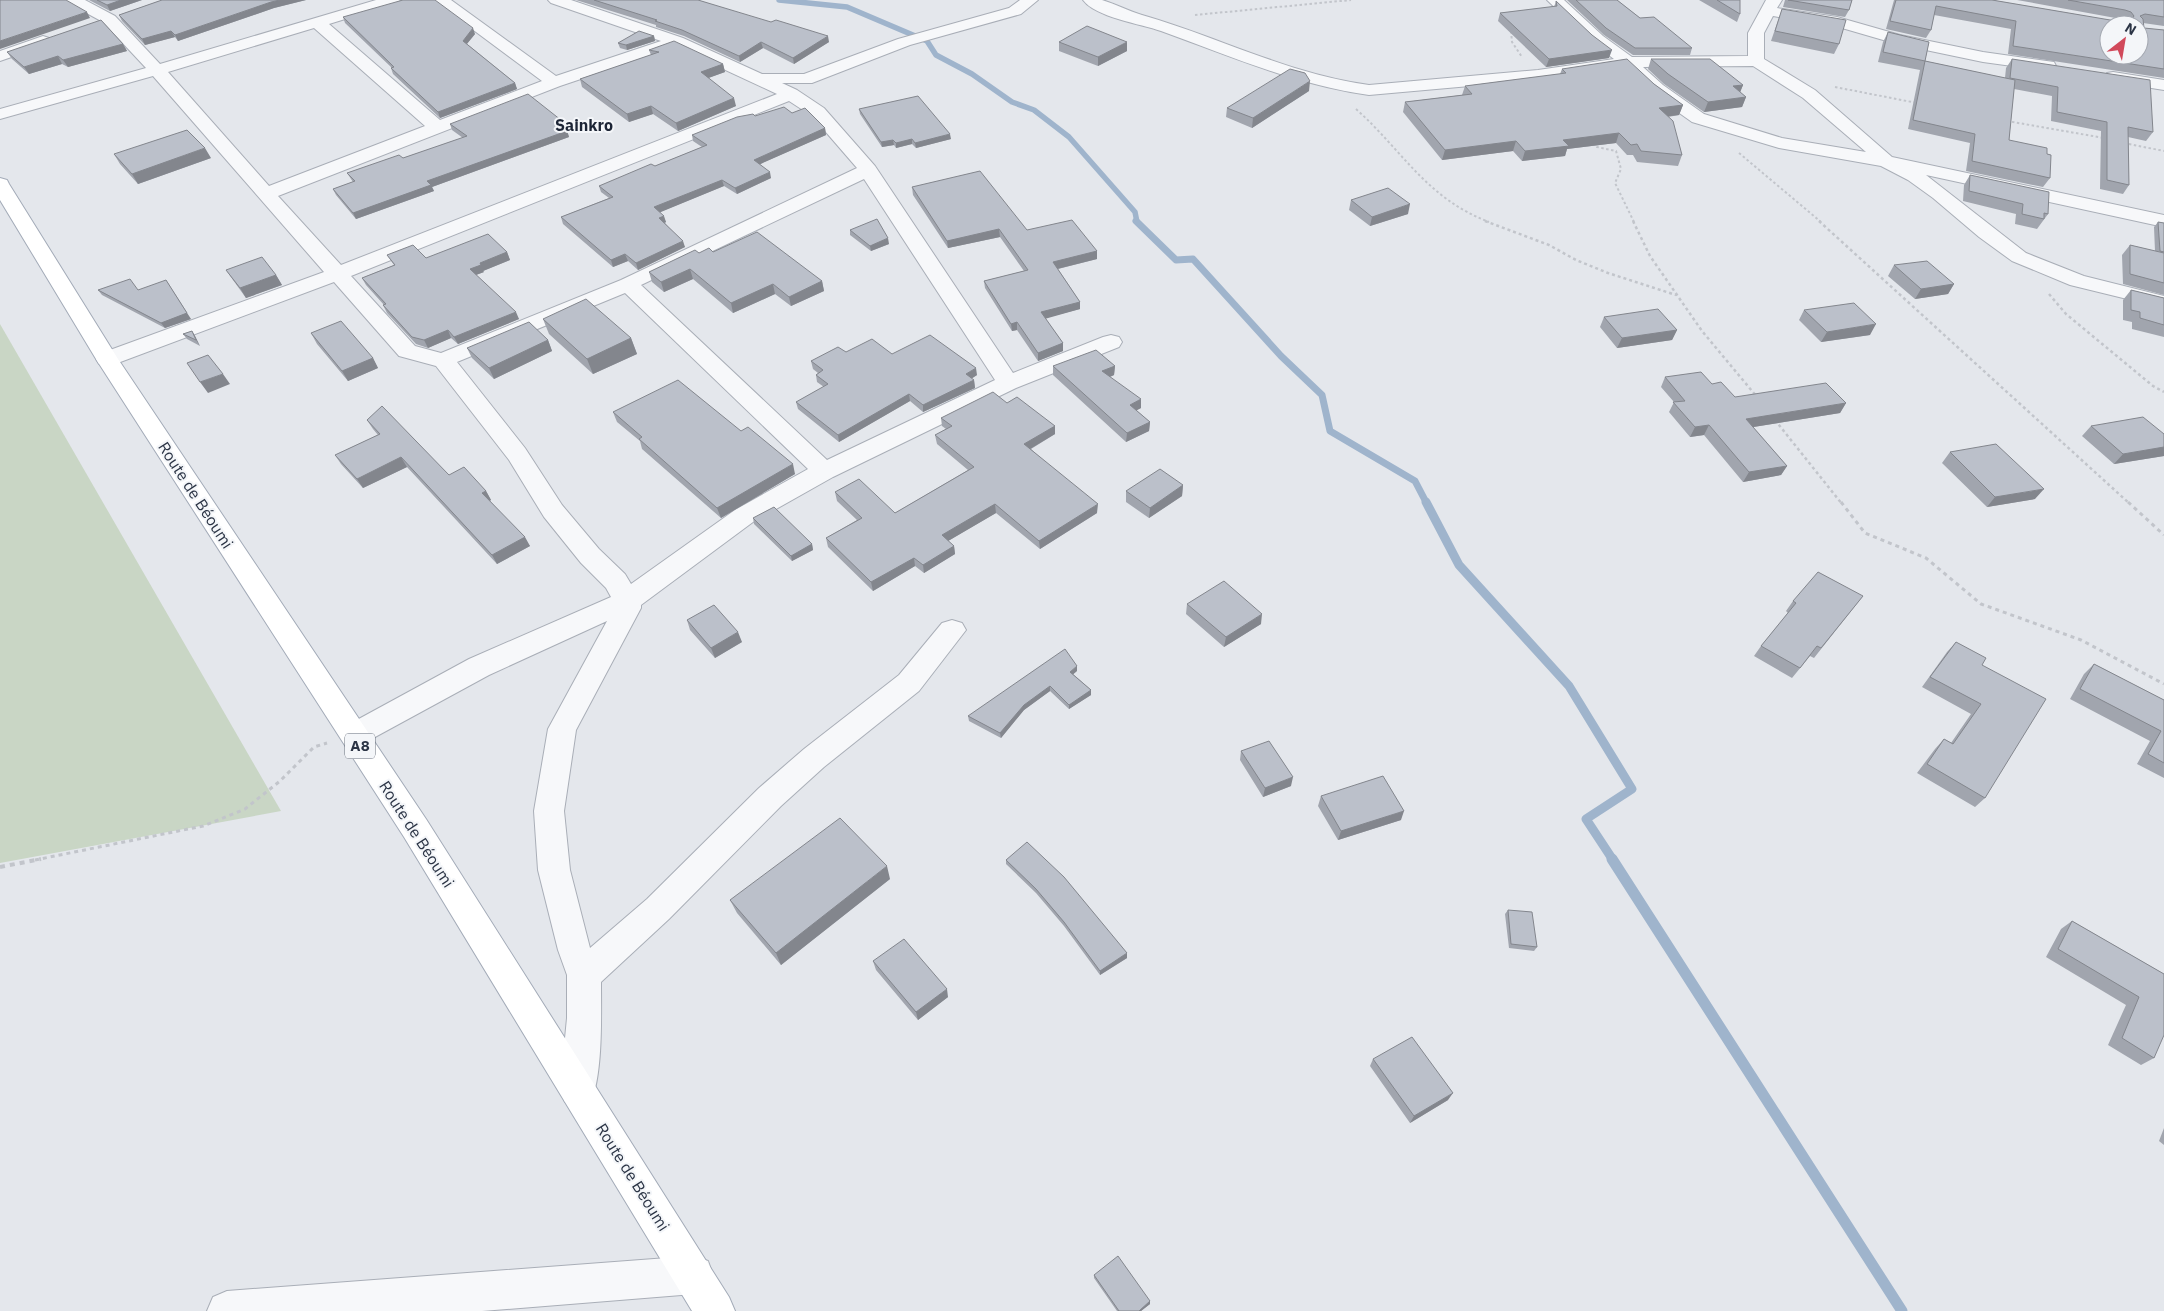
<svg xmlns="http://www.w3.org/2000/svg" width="2164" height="1311" font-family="'IBM Plex Sans',sans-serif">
  <rect width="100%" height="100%" fill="#e4e7ec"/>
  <path fill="#c9d6c5" d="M0 324 281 811 0 863Z"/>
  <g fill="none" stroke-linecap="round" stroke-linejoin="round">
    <path stroke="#9fb4cc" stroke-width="5.5" d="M779 0 847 7 927 41 936 55 972 74 1012 102 1034 110 1069 137 1135 212 1137 222"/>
    <path stroke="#9fb4cc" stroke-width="7" d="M1136 221 1176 260 1193 259 1281 356 1322 395 1330 431 1415 481 1427 504"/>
    <path stroke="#9fb4cc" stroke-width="9" d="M1426 502 1459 565 1569 686 1632 789 1586 819 1613 860"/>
    <path stroke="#9fb4cc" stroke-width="11" d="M1612 859 1902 1311"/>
    <g stroke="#a9aeb7" stroke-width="2">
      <path id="minor" d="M65 0H85L115 16 160 64 376 0H400L397 3 329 24 440 120 542 81 433 0H451L556 76 661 41 551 3 548 0H571L683 38 762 74H804L898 39 1009 8 1020 0H1038L1021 14 910 45 812 83H782L797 90 824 108 875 166 1013 373 1103 337 1111 335 1119 337 1122 342 1119 347 1016 388 833 477 753 522 641 605V608L576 730 564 811 570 870 590 948 647 899 759 788 804 749 899 675 942 623 952 620 962 623 966 630 919 691 824 767 781 806 669 919 601 982C601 1015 603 1072 591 1102L578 1107 565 1102 560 1089 567 1018V975L558 950 538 870 534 811 548 729 607 621 489 675 364 743 354 747 344 743 340 735 344 727 469 659 611 597 606 588 581 563 544 517 509 460 436 366 399 356 334 282 115 364 107 366 99 364 96 359 99 354 324 272 153 76 0 119V109L146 68 103 22 68 3ZM314 28 425 126 269 186 168 72ZM676 47 777 94 341 265 278 196 560 86ZM789 101 812 116 857 168 621 280 441 353 415 346 351 276ZM864 179 995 380 827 460 641 285ZM625 293 808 469 735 510 631 584 625 574 599 549 562 505 525 448 457 362Z
        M1083 0C1089 0 1097 0 1102 0 1116 4 1128 11 1142 15 1219 37 1288 74 1369 85L1538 70 1614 59 1591 42 1547 0H1564L1603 36 1632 57 1748 56V33L1766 0H1782L1777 8 1837 17 1900 35 1983 52 2054 62 2056 66 2054 70 2048 71 1983 62 1897 44 1835 26 1773 16 1764 33V59L1815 90 1892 157 2164 215V227L1926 175 2026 253 2084 276 2164 296V308L2070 285 2012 261 1979 237 1933 198 1908 180 1881 166 1779 148 1692 122 1651 93 1624 67 1538 80 1369 95C1296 85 1230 56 1161 31 1141 24 1095 17 1083 0ZM1753 66 1803 98 1866 152 1782 138 1704 114 1663 85 1643 67Z
        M43 36 49 38 51 41 49 44 0 61V51Z
        M2113 72 2164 80V90L2107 81 2105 77 2107 73Z
        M694 1256 708 1261 713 1275 708 1289 694 1294 482 1311H207L213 1297 227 1291Z"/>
    </g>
    <g stroke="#a3abb8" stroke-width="2">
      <path id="primary" d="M0 178 7 180 9 184 118 359 426 819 729 1297 735 1311H692L404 837 96 359 0 200Z"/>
    </g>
    <path stroke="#c2c5cb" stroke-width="2" stroke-dasharray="2.5 2.5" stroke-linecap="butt" d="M1195 15 1351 0
      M1511 31 1512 42 1522 57
      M1835 87 1917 103
      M1356 109C1403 151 1426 198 1489 222
      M2007 121 2104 138
      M1593 143 1597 147 1616 151 1621 169 1615 183 1634 222
      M2124 143 2164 151
      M1739 153 1821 222"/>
    <path stroke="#c2c5cb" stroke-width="2.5" stroke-dasharray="3 3" stroke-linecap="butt" d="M1485 221 1549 245 1576 260 1608 273 1676 295
      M1633 221 1650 256 1702 331 1757 397
      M1819 221 2130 504
      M2049 294 2066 314 2153 386 2164 392
      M1775 420 1842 504"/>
    <path stroke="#c2c5cb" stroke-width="3" stroke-dasharray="4 4" stroke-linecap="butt" d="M1841 502 1865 533 1926 558 1981 604 2081 640 2164 684
      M2128 502 2164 535
      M35 860 203 826 245 809 280 781 314 747 327 743"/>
    <path stroke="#c2c5cb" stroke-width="4" stroke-dasharray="5 5" stroke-linecap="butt" d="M0 867 41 859"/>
    <use href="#minor" fill="#f7f8fa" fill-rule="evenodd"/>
    <use href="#primary" fill="#fff" fill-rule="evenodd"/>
  </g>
  <path fill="#a1a5ae" d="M89 0H142L110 11Z
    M162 0H306L274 8 178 41 175 37 145 45 122 21 119 15Z
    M576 0H698L829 42 794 64 763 48 740 62 684 36 656 27V25Z
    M1567 0H1617L1640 18 1692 48 1690 55H1633L1604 35Z
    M1699 0H1740V14L1737 22Z
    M1785 0H1852L1849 10 1845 17 1783 7Z
    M1894 0H1992L2115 21 2116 19H2121L2017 0H2164V26L2143 23 2144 28 2164 30V78L2008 54 2011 29 1934 15 1931 30 1926 38 1886 29Z
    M1556 1 1609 58 1546 67 1498 21 1500 13 1554 7Z
    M1782 9 1839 44 1834 54 1771 41Z
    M343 17 475 34 467 44 515 83 517 89 440 118 393 74 391 68H392L345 23Z
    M1888 32 1929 42 1925 61 2005 78 2006 68 2012 59 2153 132 2146 141 2128 137 2129 185 2123 194 2100 189 2101 131 2051 121 2052 96 2014 89 2009 140 2047 154 2050 178 2043 187 1966 171 1970 143 1908 129 1920 70 1878 62 1883 42Z
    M654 36 655 41 627 50 620 48 618 43Z
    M1059 42 1127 51 1098 66 1059 51Z
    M123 44 127 51 68 67 62 64 29 74 12 59 7 52Z
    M649 50 723 64 725 72 708 78 736 106 678 131 653 114 629 122 582 87 580 79 651 55Z
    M1651 59 1743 85 1740 92 1746 97 1742 107 1704 112 1664 84 1648 69Z
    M1562 69 1654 84 1683 105 1679 115 1668 117 1682 155 1678 166 1637 162 1633 155H1627L1616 143 1567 149 1565 156 1522 161 1513 151 1442 160 1403 112 1405 102 1462 95 1465 86 1560 74Z
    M1309 91 1252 128 1226 117 1227 108Z
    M859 109 951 139 916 148 912 144 896 148 894 145 882 147 860 114Z
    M792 113 825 128 826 135 760 164 771 178 737 194 724 186 660 212 666 222 665 223 685 247 638 270 628 261 613 267 563 224 561 217 609 198 601 192 599 186 655 166 702 147 693 141 692 135 755 116Z
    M450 124H566L568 130H567L569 137 432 187 434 191 356 219 336 195 333 189 353 182 347 173 403 158 463 138 452 130Z
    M114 154 211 158 138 184 120 164Z
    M1970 175 2048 214 2037 229 2015 224 2016 214 1963 201 1964 185Z
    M912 187 1027 230 1097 251V259L1058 269 1080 302V309L1045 318 1063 343V351L1038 361 1017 330 1012 331 985 288 984 281 1024 271 1000 237 948 248 913 195Z
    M1351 200 1408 214 1370 226 1349 210Z
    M2158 222 2164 223V295L2123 284 2122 255 2130 245 2155 251 2154 227Z
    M850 230 889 244 871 251 850 235Z
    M507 252 510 260 483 271 484 272 476 275 519 319 458 344 451 338 428 348 416 344 387 313 383 305H384L366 285 362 278 394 265 387 255 426 258Z
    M713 252 822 281 824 291 791 306 775 294 733 313 693 279 664 292 652 282 649 272 699 253Z
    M1894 265 1954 284 1948 294 1915 299 1888 276Z
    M226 270 276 275 282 285 246 298 233 280Z
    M98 290H138L191 319 165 328 102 295Z
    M2131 290 2164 298V337L2132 329V322L2123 320V300Z
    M1804 310 1870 335 1821 342 1799 320Z
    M1604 317 1677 330 1672 340 1617 348 1600 327Z
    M543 319 631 338 637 354 593 374 549 334Z
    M192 331 195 336 200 346 187 339 183 334Z
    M311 333 373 358 378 368 348 381 317 344Z
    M548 340 552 351 494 379 472 358 467 348Z
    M846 352 892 354 977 375 971 379 974 380 975 388 923 412 910 401 839 442 798 409 796 402 824 387 817 382 816 375 818 373 813 369 811 361Z
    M1053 366H1115L1114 375 1110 377 1141 408 1136 410 1150 422 1149 431 1126 442 1053 375Z
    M1665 377 1712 384 1735 397 1846 403 1840 413 1753 427 1787 466 1781 475 1743 482 1704 435 1690 437 1669 412 1674 402 1661 387Z
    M1007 403 1055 426V434L1031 449 1097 513 1040 549 996 513 948 541 954 546 955 554 924 573 915 566 873 591 828 547 826 538 857 520 837 501 835 492 895 513 968 470 937 444 935 435 946 429 942 426 941 418Z
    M613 412 741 431 795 474 721 518 642 449 640 441 617 422Z
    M367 420 449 475 486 491 491 500 490 501 530 546 497 564 407 467 363 488 341 464 335 455 378 435 373 429Z
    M2091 426 2164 434V456L2114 464 2082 436Z
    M1950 452 2035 499 1987 507 1942 463Z
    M1183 485 1182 496 1149 518 1126 502V491Z
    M753 518 812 544 813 550 792 561 754 524Z
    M1863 596 1814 658 1810 656 1792 678 1754 656 1761 646 1788 613 1786 611 1793 601Z
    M1187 604 1261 624 1224 647 1186 614Z
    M687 620 742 642 715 658 690 630Z
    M1956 642 1982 665 1985 798 1975 807 1917 773 1935 749 1944 739 1951 743 1971 714 1922 687 1947 652Z
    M2094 664 2164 700V778L2137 764 2150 741 2070 699 2084 674Z
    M1077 671 1073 674 1091 690V695L1069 709 1050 691 1024 710 1001 738 969 721 968 716Z
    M1241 751 1291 786 1263 797 1240 760Z
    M1321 796 1401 820 1338 840 1318 806Z
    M1006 860 1127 958 1100 975 1064 926 1036 893 1006 864Z
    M890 879 781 965 737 913 730 900Z
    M1508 910 1537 947 1534 951 1509 948 1505 914Z
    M2072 921 2164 974 2154 1058 2141 1065 2108 1045 2126 1005 2046 957 2061 929Z
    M873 961 948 997 918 1020 876 970Z
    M1373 1059 1448 1100 1410 1123 1370 1066Z
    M2164 1128V1145L2159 1141Z
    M1094 1275 1150 1301V1304L1141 1311H1117L1094 1278Z"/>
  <path fill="#83868d" d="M121 0H142L110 11 107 5Z
    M280 0H306L274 8 178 41 175 35 271 2Z
    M87 12 90 18 0 49V41Z
    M473 28 475 34 465 46 463 41Z
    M171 31 175 37 145 45 142 39Z
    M654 36 655 41 627 50 626 45Z
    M828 36 829 42 794 64 793 58Z
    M761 42 763 48 740 62 739 56Z
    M1127 42V51L1098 66V57Z
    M123 44 127 51 68 67 63 60Z
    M1612 50 1609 58 1546 67 1549 59Z
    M58 56 62 64 29 74 24 67Z
    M723 64 725 72 703 80 701 72Z
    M1310 81 1309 91 1252 128 1253 118Z
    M515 83 517 89 440 118 438 112Z
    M1743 85 1739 95 1733 86Z
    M1746 97 1742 107 1704 112 1708 102Z
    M734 98 736 106 678 131 676 123Z
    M1683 105 1679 115 1655 118 1659 108Z
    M651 106 653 114 629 122 627 114Z
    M566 124 568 130 563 132 561 126Z
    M825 128 826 135 756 166 754 160Z
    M567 131 569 137 432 187 434 191 356 219 353 213 427 181Z
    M1619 133 1616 143 1567 149 1565 156 1522 161 1525 151 1563 140Z
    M950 134 951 139 916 148 915 143Z
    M912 139V144L896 148V143Z
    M893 140 894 145 882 147 881 142Z
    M1516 141 1513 151 1442 160 1445 150Z
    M205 148 211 158 138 184 132 174Z
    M770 172 771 178 737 194 735 188Z
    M722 180 724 186 656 214 654 207Z
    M1410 204 1408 214 1370 226 1372 217Z
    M664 216 666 222 661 224 659 218Z
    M999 229 1000 237 948 248 947 241Z
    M888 238 889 244 871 251 870 246Z
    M683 241 685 247 638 270 636 263Z
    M1097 251V259L1053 270V262Z
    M507 252 510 260 483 271 484 272 473 276 470 269 480 263Z
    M625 254 628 261 613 267 611 260Z
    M690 269 693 279 664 292 661 282Z
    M276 275 282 285 246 298 240 288Z
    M166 280 191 319 165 328 161 323Z
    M822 281 824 291 791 306 789 297Z
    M773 284 775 294 733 313 731 303Z
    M1954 284 1948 294 1915 299 1921 289Z
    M1080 302V309L1041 320V312Z
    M516 312 519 319 458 344 454 337Z
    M1017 322V330L1012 331 1011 324Z
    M1876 324 1870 335 1821 342 1827 332Z
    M448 330 451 338 428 348 424 340Z
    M1677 330 1672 340 1617 348 1622 338Z
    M192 331 195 336 200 346 196 340Z
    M631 338 637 354 593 374 587 359Z
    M548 340 552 351 494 379 489 368Z
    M1063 343V351L1038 361V353Z
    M373 358 378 368 348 381 342 371Z
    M1115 366 1114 375 1102 380V371Z
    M976 368 977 375 966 382V374Z
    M223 374 230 384 208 393 200 382Z
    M974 380 975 388 923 412V405Z
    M909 394 910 401 839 442 838 435Z
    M1141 399V408L1130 414V405Z
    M1846 403 1840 413 1741 429 1746 419Z
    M1150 422 1149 431 1126 442 1127 433Z
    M1709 425 1704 435 1690 437 1695 427Z
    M1055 426V434L1025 452 1024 444Z
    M2164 447V456L2114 464 2123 454Z
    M401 457 407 467 363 488 357 479Z
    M793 464 795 474 721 518 717 508Z
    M1787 466 1781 475 1743 482 1749 472Z
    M1183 485 1182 496 1149 518 1150 508Z
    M2044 489 2035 499 1987 507 1995 497Z
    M486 491 491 500 487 502 482 493Z
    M995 504 996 513 943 544 942 535Z
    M1098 504 1097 513 1040 549 1039 541Z
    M525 537 530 546 497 564 492 555Z
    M812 544 813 550 792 561 791 556Z
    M954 546 955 554 924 573 923 565Z
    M914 558 915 566 873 591 871 582Z
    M1262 614 1261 624 1224 647 1226 637Z
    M738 632 742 642 715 658 711 648Z
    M1077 666V671L1070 677V672Z
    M1050 686V691L1024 710 1001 738 1000 733 1024 705Z
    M1091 690V695L1069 709V705Z
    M1293 777 1291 786 1263 797 1265 788Z
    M1404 811 1401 820 1338 840 1341 831Z
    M887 866 890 879 781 965 776 953Z
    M1127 953V958L1100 975V971Z
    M947 989 948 997 918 1020 916 1012Z
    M1453 1093 1448 1100 1410 1123 1414 1116Z
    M1150 1301V1304L1141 1311H1139Z"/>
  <path fill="#bbc0ca" stroke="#83868d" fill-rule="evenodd" d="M0 0H66L87 12 0 41Z
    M97 0H121L107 5Z
    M162 0H280L271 2 175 35 171 31 142 39 119 15Z
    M403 0H435L473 28 463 41 515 83 438 112 391 68 394 67 343 17Z
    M594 0H698L771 22 776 20 828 36 793 58 761 42 739 56 682 30 655 21 657 20Z
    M1576 0H1617L1640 18 1654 17 1692 48H1635L1606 28Z
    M1717 0H1740V14Z
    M1788 0H1852L1849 10Z
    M1896 0H1992L2116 21V19H2132L2134 16 2131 12 2125 10 2068 0H2164V17L2145 14 2140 16 2143 19 2144 28 2164 30V69L2013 46 2016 21 1936 6 1931 30 1890 21ZM2109 25H2139V55H2109Z
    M1556 1 1592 35 1612 50 1549 59 1500 13 1557 6Z
    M1782 9 1846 20 1839 44 1775 31Z
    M101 20 123 44 63 60 58 56 24 67 7 52Z
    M1087 26 1127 42 1098 57 1059 42Z
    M639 31 654 36 626 45 618 43Z
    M1888 32 1929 42 1925 61 1883 52Z
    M674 41 723 64 701 72 734 98 676 123 651 106 627 114 580 79 659 52 649 50Z
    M1627 59 1654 84 1683 105 1659 108 1673 121 1682 155 1641 151 1637 144 1631 145 1619 133 1563 140 1569 146 1525 151 1516 141 1445 150 1405 102 1472 94 1465 86 1566 73 1562 69Z
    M1651 59H1710L1743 85 1733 86 1746 97 1708 102 1668 74Z
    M2012 59 2150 80 2153 132 2128 127 2129 185 2107 180V122L2057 112 2058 87 2010 78Z
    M1925 61 2015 80 2009 140 2047 148V154L2051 155 2050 178 1972 161 1975 134 1913 120Z
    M1290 69 1305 73 1310 81 1253 118 1227 108Z
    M528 94 566 124 561 126 567 131 427 181 431 185 353 213 333 189 355 181 347 173 399 155 403 158 467 136 450 124Z
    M918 96 950 134 915 143 912 139 896 143 893 140 881 142 859 109Z
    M784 107 792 113 805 108 825 128 754 160 770 172 735 188 722 180 654 207 664 216 659 218 683 241 636 263 625 254 611 260 561 217 613 197 599 186 651 164 655 166 707 145 692 135 737 117 753 114 755 116Z
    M187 130 205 148 132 174 114 154Z
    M980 171 1027 230 1072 220 1097 251 1053 262 1080 302 1041 312 1063 343 1038 353 1017 322 1011 324 984 281 1028 270 999 229 947 241 912 187Z
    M1970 175 2049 192 2048 214 2044 213V219L2022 214 2023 204 1969 191Z
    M1388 188 1410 204 1372 217 1351 200Z
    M877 219 888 238 870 246 850 230Z
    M2158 222 2164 223V252L2160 251Z
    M757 232 822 281 789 297 773 284 731 303 690 269 661 282 649 272 695 250 699 253 709 248 713 252Z
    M488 234 507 252 480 263 481 265 470 269 516 312 454 337 448 330 424 340 412 337 383 305 386 304 362 278 395 265 387 255 413 245 426 258Z
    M2130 245 2164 253V283L2130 274Z
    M262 257 276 275 240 288 226 270Z
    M1927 261 1954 284 1921 289 1894 265Z
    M130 279 138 290 166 280 187 313 161 323 98 290Z
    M2131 290 2164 298V325L2140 318V312L2131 310Z
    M586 299 631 338 587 359 543 319Z
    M1854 303 1876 324 1827 332 1804 310Z
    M1658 309 1677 330 1622 338 1604 317Z
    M341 321 373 358 342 371 311 333Z
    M529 322 548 340 489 368 467 348Z
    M192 331 196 340 183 334Z
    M930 335 976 368 966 374 974 380 923 405 909 394 838 435 796 402 828 384 816 375 823 370 811 361 838 347 846 352 872 339 892 354Z
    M1096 350 1115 366 1102 371 1141 399 1130 405 1150 422 1127 433 1053 366Z
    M208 355 223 374 200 382 187 363Z
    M1701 372 1712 384 1721 382 1735 397 1826 383 1846 403 1746 419 1787 466 1749 472 1709 425 1695 427 1673 402 1685 401 1665 377Z
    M678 380 741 431 748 427 793 464 717 508 639 439 642 437 613 412Z
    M993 392 1007 403 1017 397 1055 426 1024 444 1098 504 1039 541 995 504 942 535 954 546 923 565 914 558 871 582 826 538 862 518 835 492 859 479 895 513 974 467 935 435 952 426 941 418Z
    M382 406 449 475 464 467 486 491 482 493 525 537 492 555 401 457 357 479 335 455 380 434 367 420Z
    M2143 417 2164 434V447L2123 454 2091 426Z
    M1996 444 2044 489 1995 497 1950 452Z
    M1160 469 1183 485 1150 508 1126 491Z
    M774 507 812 544 791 556 753 518Z
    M1818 572 1863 596 1821 648 1817 646 1800 668 1761 646 1796 603 1793 601Z
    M1224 581 1262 614 1226 637 1187 604Z
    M714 605 738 632 711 648 687 620Z
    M1956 642 1986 658 1982 665 2046 699 1985 798 1927 764 1944 739 1953 744 1981 704 1930 677Z
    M1065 649 1077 666 1070 672 1091 690 1069 705 1050 686 1024 705 1000 733 968 716Z
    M2094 664 2164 700V763L2148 754 2161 731 2080 689Z
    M1269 741 1293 777 1265 788 1241 751Z
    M1383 776 1404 811 1341 831 1321 796Z
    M840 818 887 866 776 953 730 900Z
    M1027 842 1064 877 1127 953 1100 971 1064 922 1036 889 1006 860Z
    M1508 910 1532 912 1537 947 1511 944Z
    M2072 921 2164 974V1035L2154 1058 2122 1038 2139 997 2058 949Z
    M904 939 947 989 916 1012 873 961Z
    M1412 1037 1453 1093 1414 1116 1373 1059Z
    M1118 1256 1150 1301 1139 1311H1119L1094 1275Z"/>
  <g text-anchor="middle" stroke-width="4" stroke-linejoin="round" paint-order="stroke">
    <rect fill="#f4f6f9" stroke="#676e7b" stroke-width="1" x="345" y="733.5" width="30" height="25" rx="4"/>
    <g font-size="15" font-weight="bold" fill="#2b3445">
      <text x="360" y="751">A8</text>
    </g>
    <g font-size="16" font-weight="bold" fill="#1d2536" stroke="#f4f6f9">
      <text x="584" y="131">Sainkro</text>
    </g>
    <g font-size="16" fill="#2b3445" stroke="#f4f6f9">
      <text transform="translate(196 495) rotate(57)" y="6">Route de Béoumi</text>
      <text transform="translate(417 834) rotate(57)" y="6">Route de Béoumi</text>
      <text transform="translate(633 1177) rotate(58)" y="6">Route de Béoumi</text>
    </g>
  </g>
  <g transform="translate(2124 40) rotate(31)"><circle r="24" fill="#f4f6f9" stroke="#a4a8b1"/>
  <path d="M0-4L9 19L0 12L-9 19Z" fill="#d1495b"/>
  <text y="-8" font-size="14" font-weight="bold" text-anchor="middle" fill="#2b3445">N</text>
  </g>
</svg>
